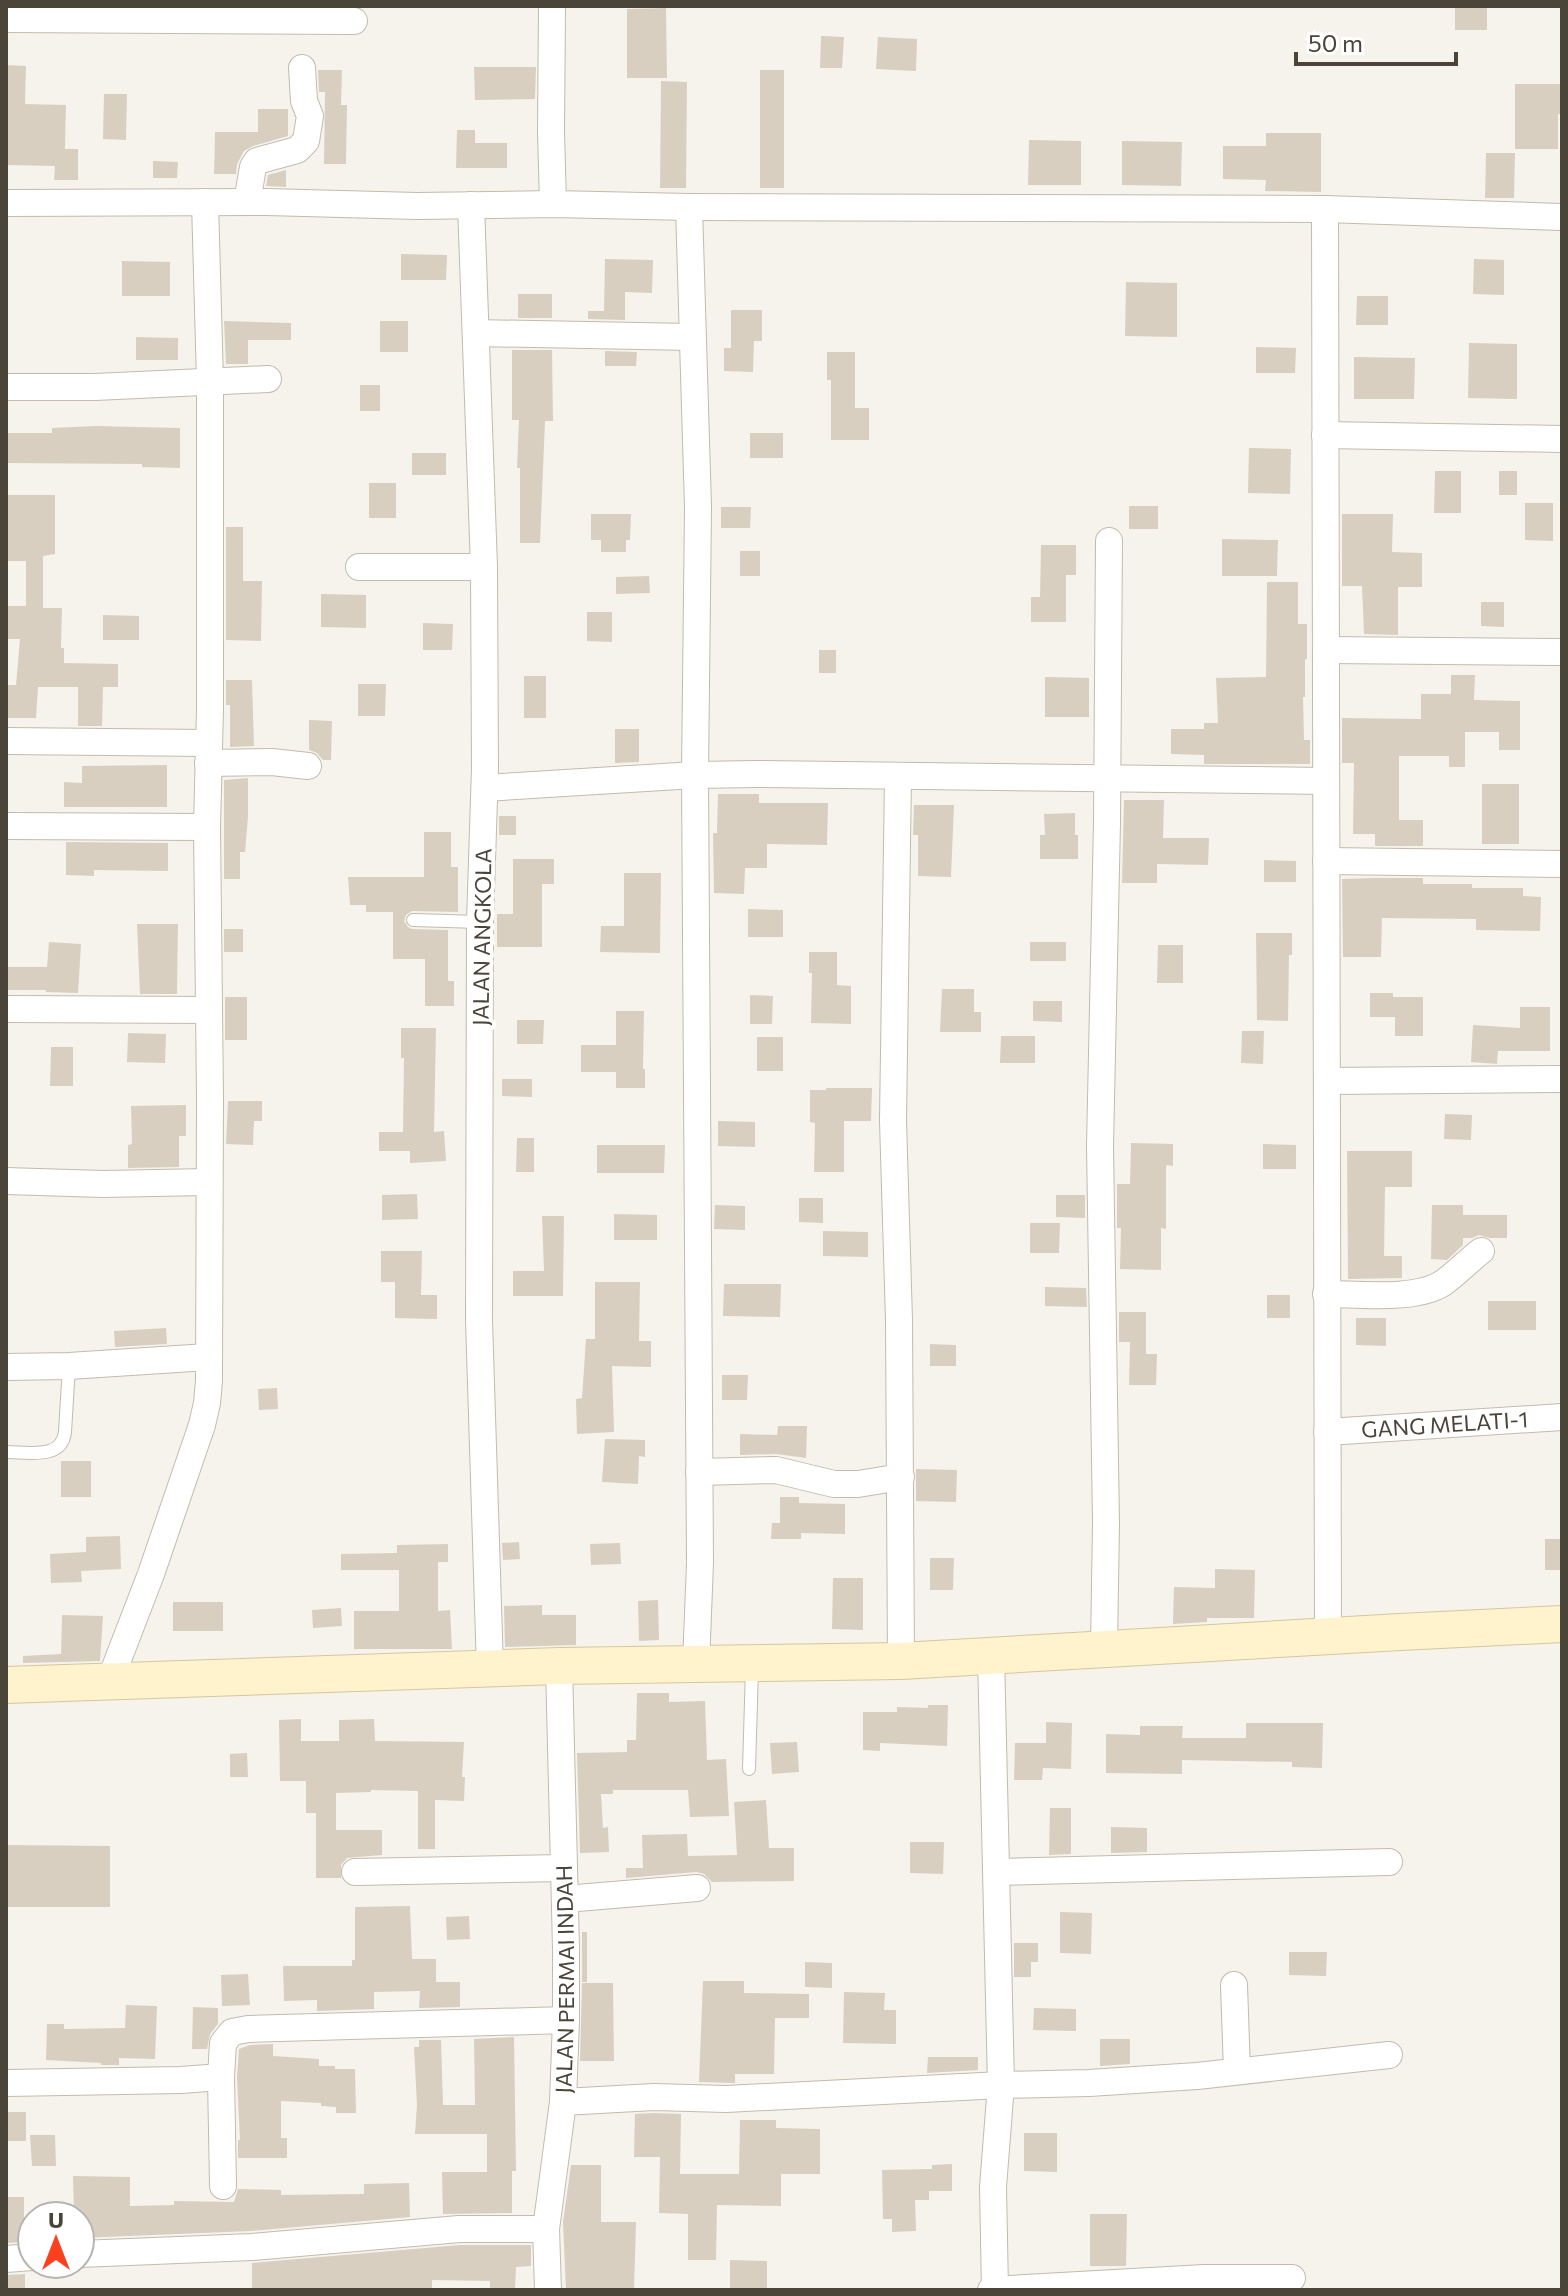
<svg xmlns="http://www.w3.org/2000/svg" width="1568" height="2296" font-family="Commissioner,sans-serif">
  <rect width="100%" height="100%" fill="#f6f3ec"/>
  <path fill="#d8cfc1" d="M1455 6H1487V30H1455Z
    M666 8 667 78H627V9Z
    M821 36 844 37 842 68H820Z
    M878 37 917 39 916 71 876 69Z
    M6 65 26 66 25 104 66 105 65 149H78V180H54L55 166 6 165Z
    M474 67H536L535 99 475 100Z
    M318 70H342L341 105H347L346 164H324L325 92H319Z
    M760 70H784V188H760Z
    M661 81 687 82 686 188H660Z
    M1515 84H1562V114H1558V149H1515Z
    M104 94H127L126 140 103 139Z
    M258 109H288V136L253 146 244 151 237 164 236 174H214L215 132H258Z
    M457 130H475V143H507V168H456Z
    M1266 133H1321V192L1265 191 1266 180 1223 179V146H1266Z
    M1029 140 1081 141V185H1028Z
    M1122 141 1182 142 1181 186 1122 185Z
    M1486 153H1515L1514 198H1485Z
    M153 161 178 162 177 178H153Z
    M286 170V187L266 186 268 175Z
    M401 254 447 255 446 280H401Z
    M605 259 653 260 652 293 625 292V320L588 319V311H604Z
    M1474 259 1504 260V295L1473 294Z
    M122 261 170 262V296H122Z
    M1126 282 1177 283V337L1125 336Z
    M518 294H552V318H518Z
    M1357 296H1388V325H1356Z
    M731 310H762V341H754L753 372 724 371V348H731Z
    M224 321 291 323V340H248V364H226Z
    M380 321H408V352H380Z
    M136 337 178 338V360H136Z
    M1469 343 1517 344V399L1468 398Z
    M1256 347 1296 348 1295 373H1256Z
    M512 350H552L553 421H545L540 543H520V468H517L519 420H512Z
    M605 351 637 352 636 366H605Z
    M827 352H855V408H869V440H831V380H827Z
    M1354 357 1415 358 1414 399H1354Z
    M360 385H380V411H360Z
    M96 426 180 428V468L142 467V464L6 463V433H52V428Z
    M750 433H783V458H750Z
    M1249 448 1291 449 1290 494 1248 493Z
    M412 453H446V475H412Z
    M1435 471H1461V513H1434Z
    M1499 471H1517V495H1499Z
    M369 483H396V518H369Z
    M6 495H55V554L43 556V608H62L61 648H64V663L118 664V687H103L102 726H78V687H38L36 718H6V685H16L20 639H6V606H26V561H6Z
    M1525 503H1553V541L1525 540Z
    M1129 506H1158V529H1129Z
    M721 507H751L750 528H721Z
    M591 514H631L630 540H626V552H601V540H591Z
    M1342 514H1393L1392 552 1422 553V587H1398V635L1364 634 1362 586H1342Z
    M226 527H243V581H262L261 641 226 640Z
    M1222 539 1278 540 1277 576H1222Z
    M1041 545H1076V575H1066V622H1031V597H1040Z
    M740 551H760V576H740Z
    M649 576 650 593 616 594V577Z
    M1267 582H1298V624H1307V659H1305V697H1303L1304 740H1310V764H1204V755L1171 754V729H1204V723H1218L1216 678 1266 677Z
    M321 594 366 595V628L321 627Z
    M1481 602H1504V627L1481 626Z
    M587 612H612V642L587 641Z
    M103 615 139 616V640H103Z
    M423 623 453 624 452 650H423Z
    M819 650H836V673H819Z
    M1451 675H1475L1474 700 1520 701V750H1499V732H1465V767H1449V756H1399V820H1423V846H1375V834H1353L1354 763H1342V718L1421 719V694H1451Z
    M524 676H546V718H524Z
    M1045 677 1089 678V717H1045Z
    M226 680H252L254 746 230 747V705H226Z
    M358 684H386L385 716H358Z
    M309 720 332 721 331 760H323L317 753 309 750Z
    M615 729H639V762L615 763Z
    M167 765V807H64V782L82 783V766Z
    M248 778V817L245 852H240V879H224V780Z
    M1482 784H1519V844H1482Z
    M718 794H759V803H828L827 845 767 844V868H745L744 894 714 893 713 833H717Z
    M1124 800H1164L1163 838H1209L1208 865 1157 864V883H1122Z
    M914 805H954L951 877 918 876V835H913Z
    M1075 813V835H1078V859H1040V835H1045L1044 814Z
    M499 816H516V835H499Z
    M424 832H451V867H458V912L412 911 406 915 404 921 408 927 412 929 448 930V981H454V1006H425V959H393V912H366V905H350L348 877H424Z
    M66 842 168 843V871L94 870V876L66 875Z
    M513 859H554V884H542V947H497V914H513Z
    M1264 860 1296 861V882H1264Z
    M624 873H661L660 953 600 952 601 926H624Z
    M1375 878H1423V884H1472V888H1523V896L1541 897 1540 931 1476 930V919L1382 918 1381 957H1343L1342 879Z
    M748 909 783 910V937H748Z
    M137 924H178L177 994H140Z
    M224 929H243V952H224Z
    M1256 933H1292V955H1289L1288 1021 1257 1020Z
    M49 942 81 944 78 993 46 992V990H6V967H47Z
    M1030 942H1066V961H1030Z
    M1158 945H1183V983H1157Z
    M809 952H837V985L851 986V1024L811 1023 812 973H809Z
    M942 989H974V1012H981V1032H940Z
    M1370 993H1393V997H1423V1036H1395V1017H1370Z
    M750 995 773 996 772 1024H750Z
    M225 997H247V1040H225Z
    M1033 1001H1062V1022L1033 1021Z
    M1520 1007H1550V1051H1498L1497 1064 1471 1062 1473 1025 1520 1028Z
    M616 1011H644L643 1069H645V1088H616V1072H581V1045H616Z
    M517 1020H544L543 1044H517Z
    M401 1028H436L434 1132 444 1131 446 1161 410 1163V1151H379V1132H403L404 1058H401Z
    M1242 1031H1264L1263 1064 1241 1063Z
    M128 1033 166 1034 165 1063 127 1062Z
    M1001 1036H1035V1063H1000Z
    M757 1037H783V1071H757Z
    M51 1047H73V1086H50Z
    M502 1079H532V1097L502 1096Z
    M826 1088H872L871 1121H844V1172H814L815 1123 810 1122V1090H826Z
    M228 1101H262V1121H254L253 1145 226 1144Z
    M186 1105V1136H179V1167L128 1168V1145L132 1144 131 1106Z
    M1445 1114 1472 1115 1471 1140 1444 1139Z
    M718 1121 755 1122V1147L718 1146Z
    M517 1138H534V1172H516Z
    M1131 1143 1173 1144V1166L1166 1165V1229L1161 1228V1270L1120 1269 1121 1228H1117V1184H1130Z
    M1263 1144 1296 1145V1169H1263Z
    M597 1145H665L664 1173H597Z
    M1347 1151H1412V1187H1385L1384 1256H1402V1278L1348 1279Z
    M417 1194 418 1219 382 1220V1195Z
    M1056 1195H1085V1218L1056 1217Z
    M799 1198H823V1223L799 1222Z
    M715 1205 745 1206V1230L714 1229Z
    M1432 1205H1463V1215H1507V1238H1490L1479 1235 1472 1238H1463V1245L1447 1260 1431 1259Z
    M614 1214 657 1215V1240H614Z
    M542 1216H564L563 1296H513V1271H544Z
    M1030 1223H1060L1059 1253H1030Z
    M823 1231 868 1232V1257L823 1256Z
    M381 1251H422L421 1295H437V1319L395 1318V1282H381Z
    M595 1282H640L639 1341H651V1367L612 1366 614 1432 577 1434 576 1399 582 1398 586 1339H595Z
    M724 1284H781L780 1317 723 1316Z
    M1045 1287 1086 1288 1087 1307 1045 1306Z
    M1267 1295H1290V1318H1267Z
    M1488 1301H1536V1330H1488Z
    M1119 1312H1146V1354H1157L1156 1385H1129L1130 1342H1119Z
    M1356 1318H1386V1346L1356 1345Z
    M166 1328 167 1344 115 1347 114 1331Z
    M930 1344 956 1345V1366H930Z
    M722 1375H748L747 1400H722Z
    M277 1388 278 1409 259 1410 258 1389Z
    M778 1426H807L806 1458 776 1454 740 1455V1434L777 1435Z
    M605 1439 645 1440V1457L639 1456 638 1484 602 1482Z
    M61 1461H91V1497H61Z
    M916 1469 957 1470 956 1502 916 1501Z
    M780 1497H799V1503L845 1504V1534L801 1533V1539H771L772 1523H780Z
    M120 1536 121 1569 81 1571 82 1582 51 1583 50 1554 86 1552V1537Z
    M1545 1539H1562V1570H1545Z
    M519 1542 520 1559 503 1560 502 1543Z
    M620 1543 621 1564 591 1565 590 1544Z
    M448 1544V1562H438V1611L450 1610 452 1649H354V1611H399V1570H341V1554L397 1553V1545Z
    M930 1558H954L953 1590H930Z
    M1215 1569 1255 1570 1254 1618H1207V1622L1173 1624 1174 1587 1215 1588Z
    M833 1578H863V1630L832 1629Z
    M658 1600 659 1640 639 1641 638 1601Z
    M173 1602H223V1631H173Z
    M542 1605V1615H576V1645L505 1647 504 1606Z
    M341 1608 342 1626 313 1628 312 1610Z
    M62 1615 103 1616 100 1661 23 1663V1656L61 1654Z
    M637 1693H669V1702L705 1701 707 1760 726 1759 729 1816 690 1817 688 1790H613V1794H601L603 1828 608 1827 609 1852 580 1853 577 1753 627 1752V1740H636Z
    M928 1705H948L947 1746 880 1743V1751L863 1750V1712H897V1707L928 1708Z
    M301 1719V1741H339V1720L374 1719 375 1741 464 1742 462 1777H465L464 1801 435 1800V1849H418V1791L371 1790V1792L336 1793V1830H382V1855L347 1858 341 1865V1878H316V1813H306V1781H280L279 1720Z
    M1046 1722 1072 1723 1071 1769 1043 1768 1042 1780H1014L1015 1743H1046Z
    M1246 1723H1323L1322 1768 1292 1767V1762L1182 1760V1774L1106 1773V1734L1140 1735V1726H1183L1182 1738H1246Z
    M797 1742 799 1772 772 1774 770 1743Z
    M247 1753 248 1777H230V1754Z
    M766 1800 769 1848H794V1881L712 1882 704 1874 696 1872 626 1878V1868H643L642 1835 687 1834 688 1856 737 1855 734 1802Z
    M1050 1808H1071V1854L1049 1855Z
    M1111 1827 1147 1828V1852L1111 1853Z
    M910 1842H944L943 1874 910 1873Z
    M6 1845 110 1846V1907H6Z
    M410 1906 412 1959H436V1982H460V2007L419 2008 420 1991 374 1992V2009L317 2011V2000L284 2001 283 1966H352V1960H355V1907Z
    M1060 1912 1092 1913 1091 1954 1060 1953Z
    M469 1916 470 1939 447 1940 446 1917Z
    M582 1932H587V1982H582Z
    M1014 1943H1038V1962H1031V1977H1014Z
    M1289 1952H1327L1326 1976 1289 1975Z
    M805 1962 832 1963V1988L805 1987Z
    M248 1974 250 2005 222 2006 221 1975Z
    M703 1981H744V1993L809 1994V2018H775L774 2074H735V2083L699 2082Z
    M582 1983H613L614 2061H580Z
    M844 1992 885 1993 884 2010H896V2044L843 2043Z
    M126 2005 157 2006 155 2059 119 2058V2065H101V2063L46 2060 47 2024H64V2029L125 2028Z
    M193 2007 218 2008V2024L210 2034 207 2049H192Z
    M1034 2008 1076 2009V2031L1033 2030Z
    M514 2037 516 2171H512V2213L443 2214 442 2172H487V2134H415L417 2105 414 2047H419V2040H441L443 2105H475L474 2039Z
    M1100 2039H1130V2064L1100 2066Z
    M273 2044V2056L319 2059V2066H335V2069H355L356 2113H336V2107L321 2106V2103L281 2101V2138H287V2158H238V2140H240L237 2077 239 2049 250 2045Z
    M928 2057H978V2070L927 2073Z
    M6 2112H26V2141H6Z
    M654 2113 681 2114 680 2174H739L740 2120H776V2128L820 2129V2174H781V2206L717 2205 716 2260H688V2214L659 2213 660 2157H634L635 2114Z
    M1024 2133H1057V2172L1024 2171Z
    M30 2135H55L56 2166H32Z
    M952 2164V2191H929V2200H915L916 2231 892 2232V2219H883L882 2170 932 2169V2165Z
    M571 2165H601V2222H636L634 2290H566L563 2222Z
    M73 2176 130 2177V2206L174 2205V2201L234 2202 238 2189 281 2190V2195L364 2194V2184L409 2183 410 2217 251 2231 80 2238V2216H74Z
    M6 2197H24V2242L6 2243Z
    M1090 2214H1127L1126 2266H1090Z
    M460 2245H531V2266L516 2267 515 2290H490V2281L432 2280V2290H252V2263Z
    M730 2260 767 2261V2288H730Z
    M25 2274V2290H6V2275Z"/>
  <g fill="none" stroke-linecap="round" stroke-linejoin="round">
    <g stroke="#c2bbae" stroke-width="14">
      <path id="lane" d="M413 920 480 922
        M6 1452C28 1452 62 1460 65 1432L69 1366
        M749 1769 752 1668"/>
    </g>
    <g stroke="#c2bbae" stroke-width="28">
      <g id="street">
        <path d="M552 6 551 131 553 204"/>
        <path d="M6 19 354 21"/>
        <path d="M247 202 253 167 257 161 297 150 306 141 310 116 304 101 302 68"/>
        <path d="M6 203 266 202 417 206 553 204 689 207 1325 209 1562 217"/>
        <path d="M471 205 484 567 485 768 480 922 479 1320 490 1669"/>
        <path d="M689 207 698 507 695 775 700 1563 696 1664"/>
        <path d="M1325 209 1328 1636"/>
        <path d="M476 333 692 337"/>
        <path d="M6 387H95L268 379"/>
        <path d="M1325 435 1562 439"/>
        <path d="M359 567H484"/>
        <path d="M1326 650 1562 652"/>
        <path d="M6 741 208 743"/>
        <path d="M208 763 272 762 308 766"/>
        <path d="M898 776 893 1121 899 1320 901 1661"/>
        <path d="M485 788 695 775 755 774 1326 781"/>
        <path d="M6 826 207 827"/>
        <path d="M1326 861 1562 864"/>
        <path d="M6 1009 209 1010"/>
        <path d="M1327 1081 1562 1079"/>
        <path d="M6 1181 103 1184 209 1182"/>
        <path d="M1326 1294C1358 1294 1415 1301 1443 1283 1456 1274 1468 1261 1481 1251"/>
        <path d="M6 1367 69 1366 208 1357"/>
        <path id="s1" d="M1327 1432 1562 1417"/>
        <path d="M699 1472 776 1470 834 1484H858L901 1477"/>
        <path d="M1104 1648 1106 1523 1100 1146 1107 822 1109 541"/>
        <path d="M991 1655 1001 2085 993 2187 995 2290"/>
        <path d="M109 1683 151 1574 202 1425 207 1403 209 1381 210 1098 207 827 210 709V381L205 202"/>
        <path d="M355 1872 564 1868"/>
        <path d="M997 1872 1389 1862"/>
        <path d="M565 1899 697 1888"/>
        <path d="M1234 1985 1237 2071"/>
        <path d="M6 2083 181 2080 221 2077"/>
        <path d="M563 2102 654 2097 726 2099 1001 2085 1089 2083 1197 2076 1389 2055"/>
        <path d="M223 2186 221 2077 223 2043 232 2032 248 2029 566 2020"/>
        <path d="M80 2254 252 2247 459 2229H546"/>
        <path d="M6 2259 32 2257"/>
        <path id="s2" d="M548 2290 546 2229 563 2102 566 2020V1948L559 1666"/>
        <path d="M991 2290 1204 2278H1292"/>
      </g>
    </g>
    <g stroke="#d6c79b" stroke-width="38">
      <path id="secondary" d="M6 1685 559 1666 901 1661 1400 1632 1562 1624"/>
    </g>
    <use href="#lane" stroke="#fff" stroke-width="12"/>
    <use href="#street" stroke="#fff" stroke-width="26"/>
    <use href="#secondary" stroke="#fff3cd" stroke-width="36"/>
  </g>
  <g text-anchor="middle" stroke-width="8" stroke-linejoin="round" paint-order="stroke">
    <g font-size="22" fill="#4b4439" stroke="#fff">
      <text transform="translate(482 937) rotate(-89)" y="8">JALAN ANGKOLA</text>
      <text dy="8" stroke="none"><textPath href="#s1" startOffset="118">GANG MELATI-1</textPath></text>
      <text dy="8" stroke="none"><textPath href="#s2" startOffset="312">JALAN PERMAI INDAH</textPath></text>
    </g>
  </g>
  <rect width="1568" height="2296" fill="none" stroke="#4b4439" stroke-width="16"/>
  <g transform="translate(56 2240)"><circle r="38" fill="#ffffff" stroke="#b7b4b0" stroke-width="2"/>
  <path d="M0-6L14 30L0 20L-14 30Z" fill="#fc3f1d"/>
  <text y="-12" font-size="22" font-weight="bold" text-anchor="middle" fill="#4b4439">U</text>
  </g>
  <path d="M1296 52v12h160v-12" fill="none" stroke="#4b4439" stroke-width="4"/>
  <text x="1308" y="52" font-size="24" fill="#4b4439" stroke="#ffffff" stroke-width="6" paint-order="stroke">50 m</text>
</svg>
